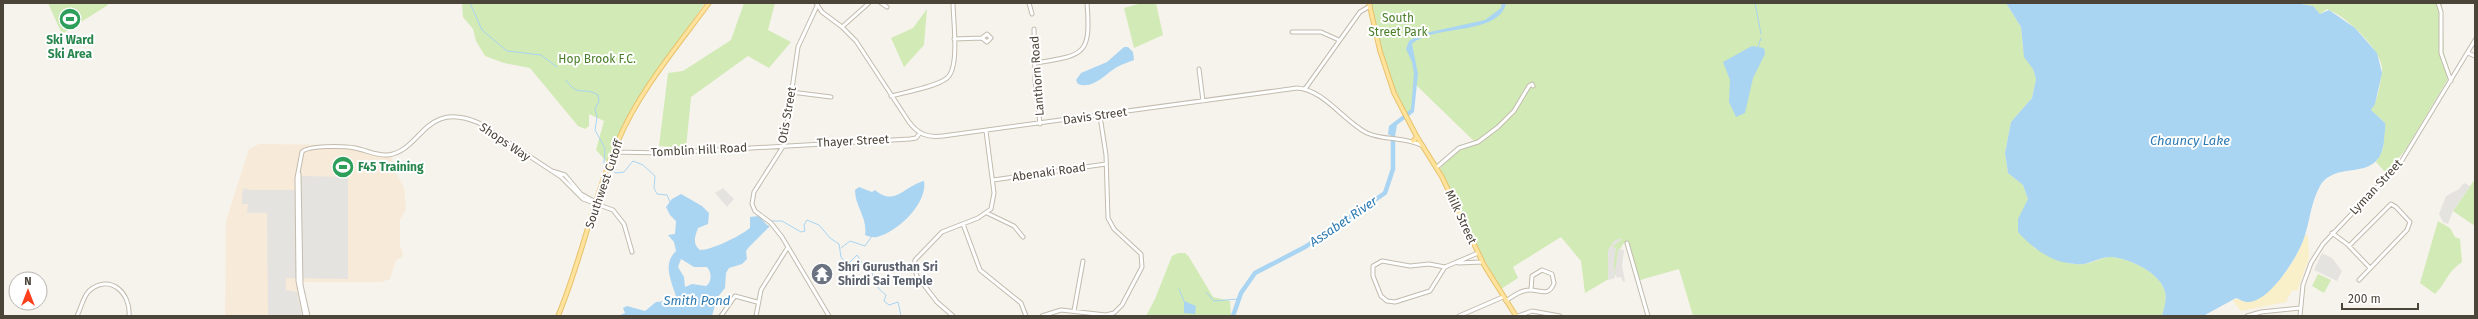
<svg xmlns="http://www.w3.org/2000/svg" width="2478" height="319" font-family="'Fira Sans',sans-serif">
  <rect width="100%" height="100%" fill="#f6f3ec"/>
  <path fill="#f7ead8" d="M259 144 354 145 382 153 392 152 393 166 404 188 406 209 400 220V246L403 253 402 257 396 260 390 279 382 282H301L308 316H225L226 221 249 149Z"/>
  <path fill="#d2eab5" d="M48 3H108V5L62 34Z
    M462 3H705L639 98 607 162 596 150 604 121 589 114V126L585 129 578 126 530 68 504 63 485 56 476 41 473 29 463 17Z
    M744 3H775L768 30 791 42 769 68 748 56 691 97 686 148 659 146 668 73 683 71 731 40Z
    M1142 3H1156L1163 35 1134 48 1124 8Z
    M1369 3H2006L2021 27 2023 49 2033 69 2036 79 2032 98 2011 122 2005 153 2008 173 2023 185 2028 199 2022 214 2034 248C2050 254 2063 266 2082 264 2092 264 2101 257 2111 257 2129 258 2161 273 2165 292 2167 300 2164 308 2162 316H1693L1679 269 1640 280 1628 242 1623 244 1619 251 1617 274 1585 293 1581 261 1561 237 1513 267 1518 278 1501 289 1485 261 1440 168 1459 150 1477 144 1415 84 1412 110 1406 117 1387 72Z
    M2295 3H2442L2444 53 2451 74 2406 149 2386 173 2376 162 2383 149 2385 123 2371 110C2372 107 2374 106 2375 103 2379 93 2380 82 2382 72 2385 52 2345 15 2327 9L2320 14 2313 6Z
    M927 9 924 45 904 67 891 38 913 28Z
    M2475 179V226L2453 211Z
    M2438 221 2450 228 2455 237 2460 239 2462 262C2446 273 2448 281 2435 294L2420 283Z
    M1178 253H1185L1189 257 1213 297 1230 301 1231 316H1146L1155 299 1172 256Z
    M2318 274 2331 280 2324 293 2312 286Z"/>
  <path fill="#f9efc9" d="M2305 235 2308 236 2309 258 2297 291 2292 290 2286 302 2241 311 2232 300 2240 299 2246 302C2275 291 2295 265 2305 235Z"/>
  <path fill="#e5e3e0" d="M302 176 348 177V279L286 278V290L297 292 302 316H268L267 213H247L248 204H242V193L244 188 250 190H301Z
    M2464 183 2470 186 2453 211 2448 224 2443 222 2439 214 2446 196 2459 189Z
    M723 188 734 199 727 207 715 193Z
    M1620 238 1621 240 1612 247 1616 248 1614 262 1615 278 1608 280V250L1614 241Z
    M1618 249 1624 250 1622 266 1625 281 1623 282 1621 277 1617 278 1615 272Z
    M2322 253 2332 258 2342 271 2337 281 2314 270Z"/>
  <path fill="#a9d4f2" fill-rule="evenodd" d="M1502 3H1506C1499 36 1434 24 1412 44L1418 74 1414 112 1397 125 1394 142 1391 143V136L1388 134 1389 126 1411 109 1414 73 1412 62 1406 49 1409 41 1421 34 1485 20 1501 8Z
    M2006 3H2295L2313 6 2320 14 2329 10 2355 28 2377 53 2382 73 2375 104 2371 110 2385 123C2386 128 2384 135 2384 141 2379 185 2337 158 2320 186 2310 204 2310 223 2303 241 2296 259 2268 304 2247 302 2243 302 2240 299 2236 298L2205 315 2162 316C2164 308 2167 300 2165 292 2161 273 2129 258 2111 257 2101 257 2093 262 2084 264 2078 265 2069 263 2062 262 2048 259 2027 243 2018 232V219L2028 199 2023 185 2008 173 2005 153 2011 122 2032 98 2036 79 2033 69 2024 57 2021 27Z
    M1752 46 1764 48 1765 54 1753 78 1745 113 1736 117 1729 102 1730 80 1723 62Z
    M1124 47H1128L1133 52 1134 60C1129 62 1122 64 1117 67 1105 74 1093 90 1078 84L1076 80 1081 73 1107 62Z
    M924 181C928 203 898 232 877 237 873 238 868 236 865 235 868 218 855 207 855 190L859 187 872 192 875 190C895 207 904 186 924 181Z
    M681 194 702 206 709 213 708 224 698 228C695 236 692 244 700 250 712 250 740 236 750 228V217L759 216 767 225 770 226 749 247 746 251 747 259 742 264 729 268 726 273 725 288 717 298 712 316H618L625 313 623 308 627 306 645 311 656 302 677 300C673 284 661 265 676 251L674 242 668 235 675 234 676 221 670 215 666 207 672 199ZM681 259 694 267H707C712 273 712 282 706 286L692 284 685 287 684 277 678 267Z
    M1184 301 1196 306 1195 314 1184 313Z"/>
  <g fill="none" stroke-linecap="round" stroke-linejoin="round">
    <path stroke="#a9d4f2" stroke-width="1" d="M470 3 482 30 507 51 541 55 557 67
      M1755 3 1761 34
      M1758 47 1761 38
      M566 80C578 98 583 86 598 95L599 101 595 109 597 117 595 130 605 148 604 163
      M611 170 616 173 624 172 633 161 643 165 655 176 654 188 657 194 667 195 670 202
      M772 221H782L801 232 805 231 804 225 807 220 819 225 830 238 839 244 841 257 845 262H850L857 255 863 264 871 267C873 280 875 287 886 295L884 301 889 305 898 302 901 316
      M841 248 850 241 865 246 872 236
      M1179 289 1184 301
      M1206 292 1214 301 1238 299"/>
    <path stroke="#a9d4f2" stroke-width="4.5" d="M1233 316 1241 293 1255 273 1305 247 1385 193 1393 169V137"/>
    <g stroke="#c2bbae" stroke-width="5">
      <path id="minor" d="M816 3 822 12 842 27 856 41 909 122C918 134 927 138 943 136L1297 88C1325 90 1343 121 1367 133 1385 141 1403 136 1423 146
        M881 3 887 7
        M1029 3 1032 14
        M2438 3 2441 12V53L2451 81
        M817 6 798 47 784 145 754 192 752 204 755 211 771 223 782 237 829 316
        M842 27 869 3
        M1034 29 1035 80 1040 124
        M1292 32H1321L1339 40
        M954 39 982 38 987 34 991 38 987 42 982 38
        M2468 53 2475 56
        M1036 63C1085 55 1091 55 1087 3
        M1199 69 1203 101
        M1305 89 1360 12 1370 6
        M791 92 831 97
        M891 96C906 92 936 87 947 78 960 68 953 19 953 3
        M613 152 664 153 910 139 916 138 920 133
        M1437 167 1459 148 1478 142 1498 127 1514 111 1529 86 1532 84 1533 86
        M552 171 565 175 581 194 597 203
        M299 174 301 285 308 316
        M993 180 1106 164
        M987 213 1014 226 1023 237
        M963 224 980 270 1021 303 1026 316
        M2332 233 2347 244 2370 268
        M1627 243 1648 316
        M2349 246 2391 204 2396 207 2410 222 2407 230 2359 280
        M1382 261 1410 266 1429 264 1445 267 1430 291 1395 302 1387 301 1381 296 1373 276V266Z
        M1458 263 1482 262
        M1445 267 1478 253
        M1506 301C1513 296 1521 290 1530 290 1541 290 1549 297 1554 283L1552 274 1542 270 1532 276 1531 290
        M1074 311 1083 261
        M77 316C81 308 83 297 89 291 110 273 131 293 129 316
        M305 316 298 281 297 178 302 152C308 145 345 146 355 148 366 150 376 156 388 155 422 151 424 99 479 123L561 177 583 199 613 210 624 224 632 252
        M721 316 735 296 757 302
        M756 316 761 290 788 247
        M953 316 937 302 917 276 914 267 915 260 942 232 978 218 991 209 994 193 986 131
        M1042 316 1061 310 1106 315 1114 313 1122 305 1142 267 1141 254 1114 229 1108 218 1106 155 1100 116
        M1459 316 1503 297
        M1518 316 1532 311 1560 316
        M2247 316 2261 312 2300 308
        M2300 316 2303 285 2311 263 2323 244 2401 162 2475 40"/>
    </g>
    <g stroke="#e6c16a" stroke-width="5.5">
      <path id="major" d="M1369 3 1380 51 1394 93 1417 137 1442 177 1484 265 1516 316
        M1413 141 1417 137
        M558 316C582 259 593 198 618 141 639 91 677 47 709 3"/>
    </g>
    <use href="#minor" stroke="#fff" stroke-width="3"/>
    <use href="#major" stroke="#ffe39c" stroke-width="3.5"/>
  </g>
  <defs>
    <g id="stadium-disc" transform="scale(1.15)"><circle r="9.5" fill="#2e9e5b" stroke="#fff"/><path d="M0-5a6.5 5 0 1 0 0 10a6.5 5 0 1 0 0-10ZM-3.5-1.8h7v3.6h-7Z" fill="#fff"/></g>
    <g id="temple-disc" transform="scale(1.15)"><circle r="9.5" fill="#6b7280" stroke="#fff"/><path d="M0-6L5-2H3V0L6.5 2.5H4V6H1.5V3h-3V6H-4V2.5H-6.5L-3 0V-2H-5Z" fill="#fff"/></g>
  </defs>
  <g fill-rule="evenodd">
    <use href="#stadium-disc" x="70" y="19"/>
    <use href="#stadium-disc" x="343" y="167"/>
    <use href="#temple-disc" x="822" y="274"/>
  </g>
  <g text-anchor="middle" stroke-width="4" stroke-linejoin="round" paint-order="stroke">
    <g font-size="12" fill="#4a7f2a" stroke="#fff">
      <text x="1398" y="22">South<tspan x="1398" dy="14">Street Park</tspan></text>
      <text x="597" y="63">Hop Brook F.C.</text>
    </g>
    <g font-size="12" font-weight="bold" fill="#27864d" stroke="#fff">
      <text x="70" y="44">Ski Ward<tspan x="70" dy="14">Ski Area</tspan></text>
      <text x="358" y="171" text-anchor="start">F45 Training</text>
    </g>
    <g font-size="12" fill="#4b4439" stroke="#fff">
      <text transform="translate(1037 76) rotate(-94)" y="4">Lanthorn Road</text>
      <text transform="translate(787 115) rotate(-80)" y="4">Otis Street</text>
      <text transform="translate(1095 116) rotate(-8)" y="4">Davis Street</text>
      <text transform="translate(853 141) rotate(-3)" y="4">Thayer Street</text>
      <text transform="translate(505 142) rotate(34)" y="4">Shops Way</text>
      <text transform="translate(699 150) rotate(-3)" y="4">Tomblin Hill Road</text>
      <text transform="translate(1049 172) rotate(-8)" y="4">Abenaki Road</text>
      <text transform="translate(604 184) rotate(-71)" y="4">Southwest Cutoff</text>
      <text transform="translate(2376 187) rotate(-47)" y="4">Lyman Street</text>
      <text transform="translate(1461 217) rotate(65)" y="4">Milk Street</text>
    </g>
    <g font-size="12" font-weight="bold" fill="#5b616d" stroke="#fff" text-anchor="start">
      <text x="838" y="271">Shri Gurusthan Sri<tspan x="838" dy="14">Shirdi Sai Temple</tspan></text>
    </g>
    <g font-size="13" font-style="italic" fill="#2e7ab2" stroke="#fff">
      <text x="2190" y="145">Chauncy Lake</text>
      <text transform="translate(1343 221) rotate(-34)" y="5">Assabet River</text>
      <text x="697" y="305">Smith Pond</text>
    </g>
  </g>
  <rect width="2478" height="319" fill="none" stroke="#4b4439" stroke-width="8"/>
  <g transform="translate(28 291)"><circle r="19" fill="#ffffff" stroke="#b7b4b0"/>
  <path d="M0-3L7 15L0 10L-7 15Z" fill="#fc3f1d"/>
  <text y="-6" font-size="11" font-weight="bold" text-anchor="middle" fill="#4b4439">N</text>
  </g>
  <path d="M2342 303v6h76v-6" fill="none" stroke="#4b4439" stroke-width="2"/>
  <text x="2348" y="303" font-size="12" fill="#4b4439" stroke="#ffffff" stroke-width="3" paint-order="stroke">200 m</text>
</svg>
